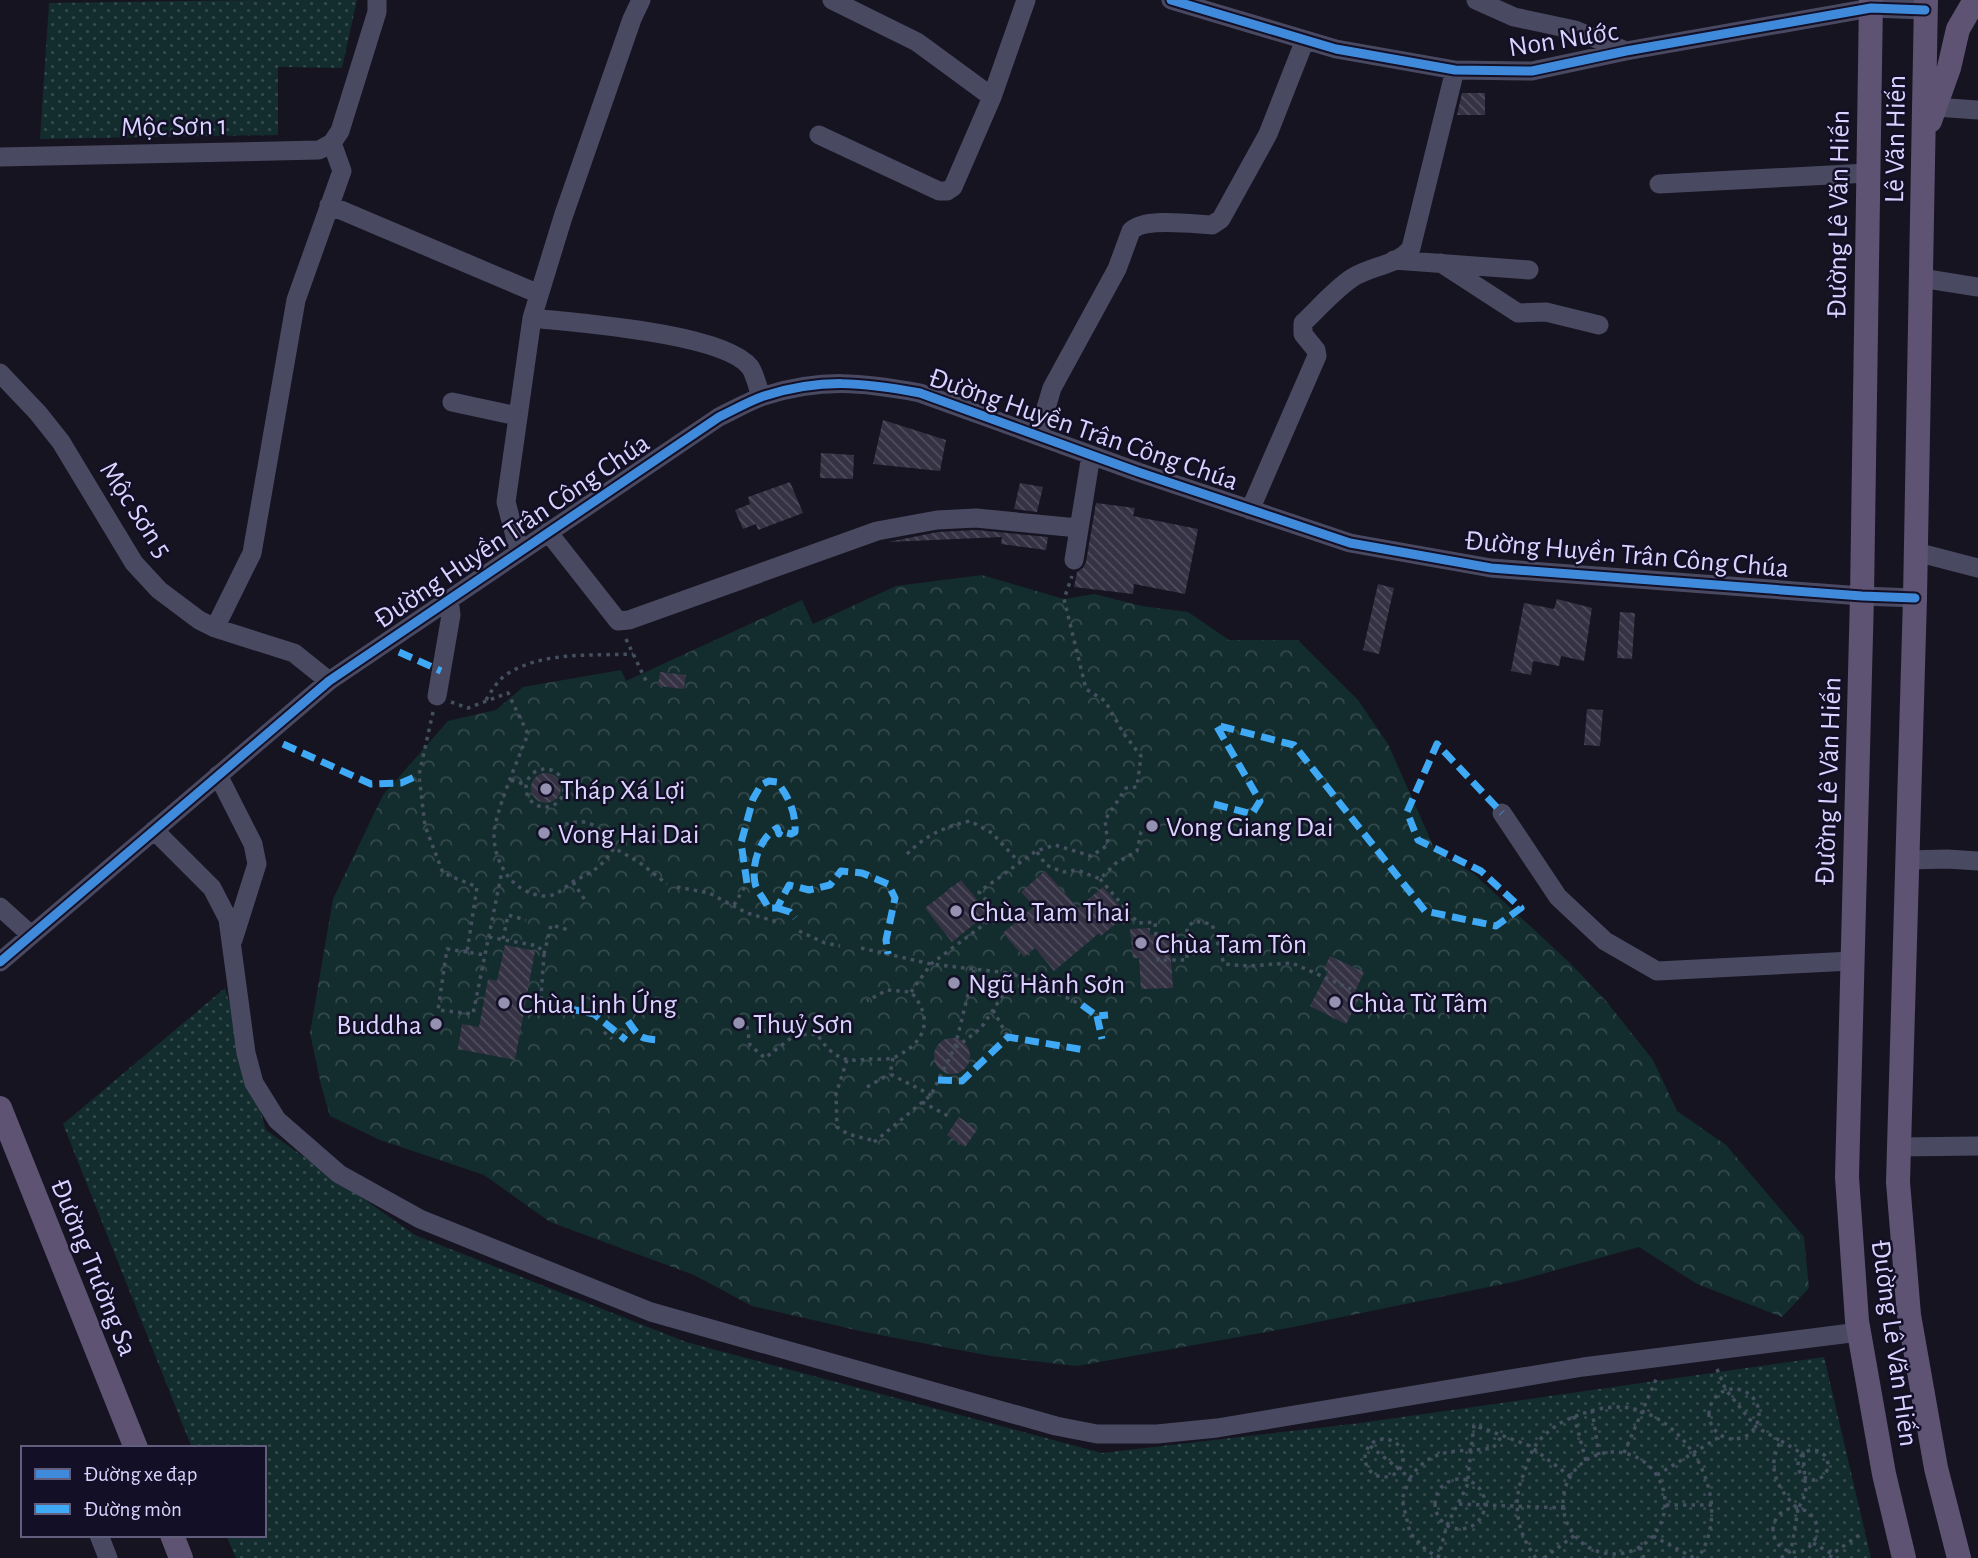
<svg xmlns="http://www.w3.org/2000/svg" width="1978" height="1558" font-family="'Alegreya Sans',sans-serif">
  <defs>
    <pattern id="grass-dots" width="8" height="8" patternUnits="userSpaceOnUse" patternTransform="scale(1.75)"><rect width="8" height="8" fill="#132c2d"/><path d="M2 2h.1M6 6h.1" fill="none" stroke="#354a4c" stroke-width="1.8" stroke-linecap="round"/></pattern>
    <pattern id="forest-crowns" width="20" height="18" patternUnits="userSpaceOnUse" patternTransform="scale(1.75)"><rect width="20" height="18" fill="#132c2d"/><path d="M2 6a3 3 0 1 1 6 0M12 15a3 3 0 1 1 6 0" fill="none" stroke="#354a4c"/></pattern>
    <pattern id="building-back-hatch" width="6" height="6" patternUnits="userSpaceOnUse" patternTransform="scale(1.75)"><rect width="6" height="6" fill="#343243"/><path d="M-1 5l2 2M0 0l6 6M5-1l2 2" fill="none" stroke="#514f5f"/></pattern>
  </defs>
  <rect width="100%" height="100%" fill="#161421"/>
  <path fill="url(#grass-dots)" d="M264 0H357L342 68 278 67V135L40 139 49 3Z
    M225 988 266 1130 415 1235 686 1342 1102 1453 1360 1423 1824 1357 1871 1558H236L226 1535H264V1448H192L63 1124Z"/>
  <path fill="url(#forest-crowns)" d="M982 575 1064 599 1094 594 1142 606 1188 612 1229 640H1298L1358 700 1388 744 1436 852 1473 873 1571 964 1606 1001 1653 1060 1677 1111 1726 1145 1804 1237 1809 1288 1782 1317 1697 1284 1639 1247 1513 1282 1288 1328 1077 1366 991 1356 869 1333 752 1306 694 1275 550 1222 484 1175 380 1140 330 1116 321 1085 310 1033 333 899 383 795 448 721 496 710 523 687 621 670 626 681 802 600 813 624 896 586Z"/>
  <path fill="url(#building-back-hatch)" d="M1462 93H1485V115H1457Z
    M883 420 946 440 940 471 873 464Z
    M821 453 854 455 853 479 820 478Z
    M790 482 803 513 758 530 756 524 743 529 735 510 750 504 748 497Z
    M1020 483 1043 487 1037 512 1014 509Z
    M1096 503 1135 508 1133 516 1198 529 1185 594 1134 584 1133 594 1074 587 1077 572 1083 568 1086 562Z
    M976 530 1048 537 1046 550 1001 544 1002 537 888 542 938 532Z
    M1378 584 1394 588 1379 654 1363 650Z
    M1557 599 1592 608 1584 661 1561 656 1559 666 1533 661 1531 675 1511 671 1524 603 1554 609Z
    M1620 612 1635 613 1632 659 1617 658Z
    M660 672 686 675 684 689 658 686Z
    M1587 709 1603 710 1600 746 1584 745Z
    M531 788a15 15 0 1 1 30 0a15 15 0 1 1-30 0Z
    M1045 871 1078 908 1103 887 1127 914 1101 936 1099 933 1054 971 1035 948 1024 957 1003 933 1034 906 1021 892Z
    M961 880 988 913 952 942 925 908Z
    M1150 928V935L1177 931 1179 947 1170 948 1173 988 1141 989 1139 958H1133L1130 929Z
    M505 945 535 951 515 1060 458 1049 462 1024 479 1027 488 979 497 981Z
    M1330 956 1364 972 1353 996 1359 999 1346 1024 1310 1006 1328 971 1324 969Z
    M934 1056a18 18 0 1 1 36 0a18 18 0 1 1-36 0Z
    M959 1117 977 1130 965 1147 947 1135Z"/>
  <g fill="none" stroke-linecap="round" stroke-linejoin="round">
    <path stroke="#44505f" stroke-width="3.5" stroke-dasharray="3.5 5" stroke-linecap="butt" d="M626 639 648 685
      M486 700C492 690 498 680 507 674 543 651 593 656 633 654
      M451 702 468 708 508 693 528 734C519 757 493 816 494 837 495 865 514 895 546 896 558 896 564 887 574 881 594 871 602 867 614 848L639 862 667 884
      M433 712 419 775 425 826 443 873 477 887 467 952 485 955
      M526 788a19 19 0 1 1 38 0a19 19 0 1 1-38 0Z
      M511 780 527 785
      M549 830C582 817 594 817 614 848
      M1037 852 1046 865 1063 872 1077 870 1100 879 1116 863 1137 851 1141 832 1147 826
      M907 854C926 835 944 827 970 821L992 833 1019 862
      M1100 879 1138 923 1155 922 1158 960H1187V928L1194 921 1212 924 1224 964 1248 966 1292 963 1351 989
      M573 882 587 903
      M677 887 709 893 747 913 781 923
      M734 905 747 883
      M799 931 825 943 840 946
      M489 937 538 946 544 954 541 997 545 1003 566 1008
      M503 939 508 915 526 920
      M861 948 931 964 1017 974 1082 1005
      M467 952 447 949 438 1010 473 1014 502 871
      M544 954 551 925 569 930
      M911 992 931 964 998 914 979 892 1036 851 1055 845 1091 856 1108 845 1105 820 1126 788 1137 787 1141 756 1124 734 1105 701 1086 689 1064 599 1072 576
      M993 1010 1008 1037
      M747 1026 750 1045 765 1058 795 1035 817 1034C824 1045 832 1055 845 1059 852 1061 861 1060 867 1059 876 1059 888 1060 895 1057 926 1043 934 1018 911 992L887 990 867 1001
      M604 1032 612 1039
      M955 1047 974 970
      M893 1058 890 1074 931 1095
      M847 1060 836 1094 837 1127 848 1134 871 1140 873 1143 931 1095 954 1049 981 1028 1017 974
      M867 1087 890 1074
      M922 1102 952 1118
      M1717 1369 1726 1390 1756 1427 1781 1441
      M1709 1414a25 25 0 1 1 50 0a25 25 0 1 1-50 0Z
      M1592 1410 1599 1455
      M1574 1416 1586 1461
      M1365 1458a19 19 0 1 1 38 0a19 19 0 1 1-38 0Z
      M1781 1441 1803 1454 1806 1493 1798 1509C1778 1490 1765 1467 1781 1441Z
      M1370 1446 1410 1478C1432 1445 1459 1453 1493 1448L1502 1436
      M1798 1465a15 15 0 1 1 30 0a15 15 0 1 1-30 0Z
      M1563 1503a51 51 0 1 1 102 0a51 51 0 1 1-102 0Z
      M1624 1453 1658 1375
      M1657 1475 1721 1436
      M1410 1478 1402 1499 1410 1533 1426 1550 1439 1558
      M1435 1504a25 25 0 1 1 50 0a25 25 0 1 1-50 0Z
      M1459 1504 1564 1508
      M1666 1505H1712
      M1773 1530a22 22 0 1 1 44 0a22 22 0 1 1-44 0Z
      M1653 1536 1694 1558
      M1813 1543 1832 1554
      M1640 1547 1644 1558
      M1438 1558 1447 1525 1467 1486 1474 1425 1530 1446 1571 1477
      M1536 1558C1518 1535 1512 1505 1522 1478 1526 1468 1529 1456 1534 1448 1543 1433 1561 1421 1576 1416 1594 1409 1615 1404 1634 1409 1694 1424 1734 1505 1698 1558
      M1544 1558 1575 1535
      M1781 1558 1791 1551 1798 1509
      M1830 1558 1832 1554 1862 1533"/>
    <path stroke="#4a4962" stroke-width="19" d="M832 0 917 42 992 97
      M1171 0 1336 49 1455 70 1532 71 1626 51 1871 8 1925 10
      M1476 0 1514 17 1575 30 1626 51
      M1935 107 1978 110
      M819 135 939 191H947L953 187 992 97 1026 0
      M0 157 319 150 332 143 340 131 377 12V0
      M1659 184 1868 173
      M329 205 539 294
      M1394 260 1529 270
      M1441 263 1518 313 1546 312 1599 325
      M1921 278 1978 287
      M532 318C577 323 723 333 750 367 755 374 758 388 761 397
      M0 373 38 413 61 442 134 563 159 590 199 620 215 628 294 653 329 681
      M452 402 517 416
      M1038 435 1052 388 1117 269 1131 231C1144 217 1192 224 1212 225L1221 219 1268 134 1305 40
      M1250 510 1317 356 1316 350 1303 334V323C1319 308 1334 290 1352 278 1370 266 1399 265 1411 248L1455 70
      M548 532 618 621 629 620 877 531 937 520 976 518 1078 528
      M519 551 506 502 532 318 563 217 632 19 641 0
      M1916 552 1978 568
      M1074 560 1091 455
      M215 628 252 553 296 300 342 171 332 143
      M437 696 451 615 449 599
      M218 775 253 844 257 864 233 940
      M1502 813 1558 897 1605 941 1657 971 1852 961
      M154 830 212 888 228 919 246 1053 254 1083 277 1120 339 1174 420 1219 651 1312 1056 1426 1097 1434H1157L1217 1428 1583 1367 1859 1332
      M1907 860 1947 859 1978 861
      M0 907 31 935
      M0 962 329 681 719 417C734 410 749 401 764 396 821 378 862 382 920 393L1138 472 1350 543 1491 568 1862 596 1915 598
      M1899 1147 1978 1146
      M99 1535 108 1558"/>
    <path stroke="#5e5373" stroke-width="24" d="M1871 0 1862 596 1847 1177 1857 1321 1884 1474 1904 1558
      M1926 0 1915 598 1898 1182 1909 1315 1936 1468 1959 1558
      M1930 121 1949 68 1958 29 1975 0
      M0 1108 136 1448
      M172 1535 181 1558"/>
    <path stroke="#3fa9f5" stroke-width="7" stroke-dasharray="14 7" stroke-linecap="butt" d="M399 652 441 671
      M283 744 371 784 401 783 419 775
      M1214 804 1252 814 1260 801 1216 725 1294 745 1425 911 1496 926 1521 908 1481 871 1418 840 1407 812 1437 744 1502 813
      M747 883 741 843 753 799 761 785 769 781 777 782C789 797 796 813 795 832L791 834 780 831 779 834 777 828C760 837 751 865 755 883 756 891 765 899 768 908H777L789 885 809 890 830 885 841 871 862 873 888 884 895 898 886 940 888 954
      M777 908 790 912 795 918
      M1082 1005 1097 1016 1108 1015
      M566 1008 594 1014 626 1040
      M1097 1016 1102 1039
      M628 1021C640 1039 641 1039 662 1040
      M938 1080 962 1081 1008 1037 1085 1050"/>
    <g stroke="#130f26" stroke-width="13">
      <path id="cycleway" d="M1171 0 1336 49 1455 70 1532 71 1626 51 1871 8 1925 10
        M0 962 329 681 719 417C734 410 749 401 764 396 821 378 862 382 920 393L1138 472 1350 543 1491 568 1862 596 1915 598"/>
    </g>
    <use href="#cycleway" stroke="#408adc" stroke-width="9"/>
  </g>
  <g fill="#9591b1" stroke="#130f26" stroke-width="2.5">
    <circle cx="546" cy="789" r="7"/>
    <circle cx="1152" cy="826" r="7"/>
    <circle cx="544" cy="833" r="7"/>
    <circle cx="956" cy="911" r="7"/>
    <circle cx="1141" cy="943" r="7"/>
    <circle cx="954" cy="983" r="7"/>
    <circle cx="1335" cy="1002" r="7"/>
    <circle cx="504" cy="1003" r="7"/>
    <circle cx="739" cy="1023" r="7"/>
    <circle cx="436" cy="1024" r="7"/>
  </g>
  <g text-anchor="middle" stroke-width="5" stroke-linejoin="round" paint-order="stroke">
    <g font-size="28" fill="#d9d4ff" stroke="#130f26">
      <text transform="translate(1563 38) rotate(-9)" y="10">Non Nước</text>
      <text transform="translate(174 125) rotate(-1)" y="10">Mộc Sơn 1</text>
      <text transform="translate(1894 139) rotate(-89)" y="10">Lê Văn Hiến</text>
      <text transform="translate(1837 214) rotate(-89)" y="10">Đường Lê Văn Hiến</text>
      <text transform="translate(1084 428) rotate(19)" y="10">Đường Huyền Trân Công Chúa</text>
      <text transform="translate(137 509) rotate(57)" y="10">Mộc Sơn 5</text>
      <text transform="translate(511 530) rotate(-34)" y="10">Đường Huyền Trân Công Chúa</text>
      <text transform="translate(1627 553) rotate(5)" y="10">Đường Huyền Trân Công Chúa</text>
      <text transform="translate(1827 781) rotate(-88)" y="10">Đường Lê Văn Hiến</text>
      <text transform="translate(95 1267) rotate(68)" y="10">Đường Trường Sa</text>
      <text transform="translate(1896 1343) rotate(82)" y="10">Đường Lê Văn Hiến</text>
    </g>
    <g font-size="28" fill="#d9d4ff" stroke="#130f26" text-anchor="start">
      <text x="560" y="799">Tháp Xá Lợi</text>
      <text x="1166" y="836">Vong Giang Dai</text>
      <text x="558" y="843">Vong Hai Dai</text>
      <text x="970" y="921">Chùa Tam Thai</text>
      <text x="1155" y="953">Chùa Tam Tôn</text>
      <text x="968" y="993">Ngũ Hành Sơn</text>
      <text x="1349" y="1012">Chùa Từ Tâm</text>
      <text x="518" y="1013">Chùa Linh Ứng</text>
      <text x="753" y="1033">Thuỷ Sơn</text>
      <text x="422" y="1034" text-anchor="end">Buddha</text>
    </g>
  </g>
  <rect x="21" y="1446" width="245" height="91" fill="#130f26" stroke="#625e7d" stroke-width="2"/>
  <rect x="35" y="1469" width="35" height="10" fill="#408adc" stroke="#625e7d" stroke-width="2"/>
  <text x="84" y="1481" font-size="21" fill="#d9d4ff">Đường xe đạp</text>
  <rect x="35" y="1504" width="35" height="10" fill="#3fa9f5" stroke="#625e7d" stroke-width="2"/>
  <text x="84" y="1516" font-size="21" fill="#d9d4ff">Đường mòn</text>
</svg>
